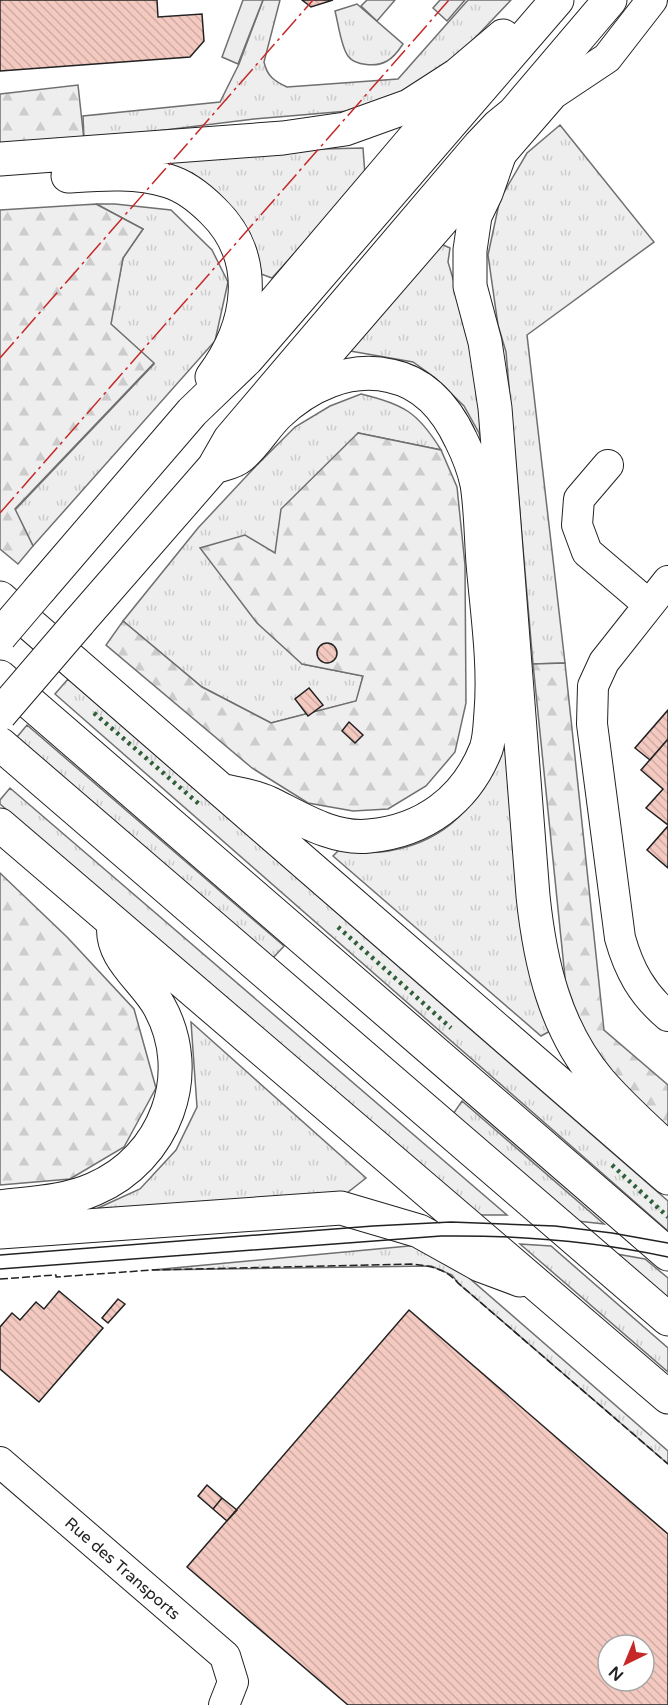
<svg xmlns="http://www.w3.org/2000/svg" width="668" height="1705" font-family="'Varela Round',sans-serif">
  <defs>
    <pattern id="grass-tufts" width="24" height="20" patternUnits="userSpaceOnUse" patternTransform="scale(1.5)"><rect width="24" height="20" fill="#eee"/><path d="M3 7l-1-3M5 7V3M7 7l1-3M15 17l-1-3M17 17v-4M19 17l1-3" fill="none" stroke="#ccc"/></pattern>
    <pattern id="forest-firs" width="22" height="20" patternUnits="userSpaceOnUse" patternTransform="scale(1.5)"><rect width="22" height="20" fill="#eee"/><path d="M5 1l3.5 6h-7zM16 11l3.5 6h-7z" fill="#ccc"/></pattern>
    <pattern id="building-back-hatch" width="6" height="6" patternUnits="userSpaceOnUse" patternTransform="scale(1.5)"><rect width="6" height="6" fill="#f3c9c0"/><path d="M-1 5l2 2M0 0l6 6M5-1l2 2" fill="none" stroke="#d0aca5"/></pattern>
  </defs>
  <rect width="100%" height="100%" fill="#fff"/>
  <path fill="url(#grass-tufts)" stroke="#6f6f6f" stroke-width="1.5" d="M263 0H280L264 62C267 76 274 81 287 87L398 79 468 0H511L458 56 416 89 360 110 254 119 84 140 83 116 220 102 239 64Z
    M357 4 403 44C399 50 393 58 387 61 377 67 355 66 348 56 341 47 338 22 335 11Z
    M560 125 654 242 527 335 565 663 533 664 506 352 498 325 488 255 500 199 527 153Z
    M363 148 365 175 272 278 261 274 253 241 220 196 192 173 158 163 277 150Z
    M96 204H115L171 210 212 250 228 282 215 341 33 546 15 510 154 364 110 324 123 258 143 229Z
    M441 244 450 248 448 262 471 339 488 467 479 433 464 406 434 377 413 362 350 351Z
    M361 394C403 404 418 412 441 450L358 433 302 664 363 676 357 701 271 723 202 687 123 621 198 528 256 466 295 427 330 406Z
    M68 679 668 1201V1231L55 694Z
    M27 725 284 946 273 958 17 737Z
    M503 731 552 1030 541 1036 333 856 339 850C388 859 440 844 471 803 476 797 478 789 481 782 488 765 496 748 503 731Z
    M10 788 507 1215H479L0 804V800Z
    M191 1022 366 1178 338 1200 85 1214 140 1189 176 1150 197 1107Z
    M462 1101 604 1224 577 1221 453 1114Z
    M430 1244 668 1451V1464L458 1283 452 1275 431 1266 152 1270Z
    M520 1244 551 1246 668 1348V1372Z
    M611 1253 645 1259 668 1278V1301Z"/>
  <path fill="url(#forest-firs)" stroke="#6f6f6f" stroke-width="1.5" d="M78 85 84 140 0 146V94Z
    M96 204 143 229 123 258 111 324 154 363 15 509 33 546 18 564 0 549V210Z
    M358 433 441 450 457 487 465 565 466 703 455 752 426 786 388 809 353 811 308 803 252 768 106 645 123 621 202 687 271 723 356 701 363 676 302 664 257 623 200 548 245 535 275 553 281 509Z
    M565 663 604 1030 668 1085V1127L620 1086 587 1038 567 997 533 664Z
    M0 873 67 937 134 1009 156 1088 124 1147 70 1179 0 1185Z"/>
  <path fill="#ededed" stroke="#6f6f6f" stroke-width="1.5" d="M243 0H263L238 64 222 57Z
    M367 0H395L377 21 361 6Z
    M440 0H465L447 21 433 8Z"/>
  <path fill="url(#building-back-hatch)" stroke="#222" stroke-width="1.5" fill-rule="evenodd" d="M0 0H157L158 17 202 14 204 41 190 57 0 71Z
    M302 0H333L311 7Z
    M317 653a10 10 0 1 1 20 0a10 10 0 1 1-20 0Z
    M309 688 323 705 308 716 295 699Z
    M668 710V739L650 760 635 748Z
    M349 722 363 735 355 743 342 731Z
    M668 739V825L646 808 663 789 641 770Z
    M668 826V868L647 850Z
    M59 1291 103 1328 39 1402 0 1369V1327L12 1313 20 1320 36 1302 44 1309Z
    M118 1299 125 1304 108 1323 102 1318Z
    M409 1310 668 1534V1705H348L187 1567ZM608 1645H644V1681H608Z
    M207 1485 222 1498 213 1509 198 1496Z
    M222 1498 237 1510 227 1521 213 1509Z"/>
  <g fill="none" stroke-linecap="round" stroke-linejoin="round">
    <g stroke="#222" stroke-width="32">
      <path id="minor" d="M536 103 553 94 607 58 652 0
        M233 349 418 131 456 77
        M294 401 318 366 553 94
        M608 465 579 499 577 525 587 552 648 604
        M668 581 604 662 593 686 592 724 620 938C629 970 642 994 668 1016
        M0 1462 225 1656 233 1682 224 1705"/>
    </g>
    <g stroke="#222" stroke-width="35">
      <path id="highway" d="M514 113 486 193 475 216 470 250V286L485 342 495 408 533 896C540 963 555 1029 600 1082 621 1106 645 1128 668 1149
        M0 159 283 138 345 129 409 106 457 75 503 36
        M68 176C100 174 136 171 168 181 185 186 200 198 213 211 262 259 250 326 212 377
        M214 467C222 464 233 463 240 457 254 446 264 428 277 415 307 386 349 366 391 376 425 383 447 410 461 440 467 452 474 470 477 484 481 509 481 537 483 563 487 612 495 663 491 712 490 724 490 738 486 749 466 800 424 831 369 836 333 840 300 818 269 803 254 796 239 794 224 791
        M40 589 192 412 247 359 286 314 557 0
        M0 598 668 1178
        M79 622 214 467 230 439 480 145 498 126 514 113 610 0
        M0 677 668 1254
        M0 744 668 1319
        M0 825 668 1397
        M0 1207C31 1203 65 1202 94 1189 165 1159 197 1074 159 1006 145 980 109 957 114 924
        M0 1232 341 1208 419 1231 480 1265 520 1280"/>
    </g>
    <use href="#minor" stroke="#fff" stroke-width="30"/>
    <use href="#highway" stroke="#fff" stroke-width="33"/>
    <path stroke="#222" stroke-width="1.5" d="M0 1255 373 1226 451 1222 555 1226 612 1233 668 1243
      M0 1269 441 1236C517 1235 593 1241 668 1257"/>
    <g stroke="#222" stroke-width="35" stroke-linecap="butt">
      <path id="highway-bridge" d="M0 636 40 589
        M0 714 79 622"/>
    </g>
    <use href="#highway-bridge" stroke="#fff" stroke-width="33"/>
    <path stroke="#2f5e38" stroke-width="4.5" stroke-dasharray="3 4.5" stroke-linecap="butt" d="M94 713 199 804
      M338 927 451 1028
      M612 1165 668 1217"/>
    <path stroke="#222" stroke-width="1.5" stroke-dasharray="8 3" stroke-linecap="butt" d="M0 1279 56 1275V1277L152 1270 411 1264C430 1266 445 1268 458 1283L668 1464"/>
    <path stroke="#c62828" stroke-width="1.5" stroke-dasharray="21 4.5 3 4.5" stroke-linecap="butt" d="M0 358 313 0
      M0 513 449 0"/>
  </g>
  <g text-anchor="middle" stroke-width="4.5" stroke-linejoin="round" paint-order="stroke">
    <g font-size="16" fill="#222" stroke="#fff">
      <text transform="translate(123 1568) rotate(41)" y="6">Rue des Transports</text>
    </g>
  </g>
  <g transform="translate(626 1663) rotate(223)"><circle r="28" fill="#ffffff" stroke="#a7a7a7" stroke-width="1.5"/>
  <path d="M0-4.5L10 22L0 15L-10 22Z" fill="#c62828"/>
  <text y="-9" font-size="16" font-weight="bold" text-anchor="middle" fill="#222222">N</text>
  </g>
</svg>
